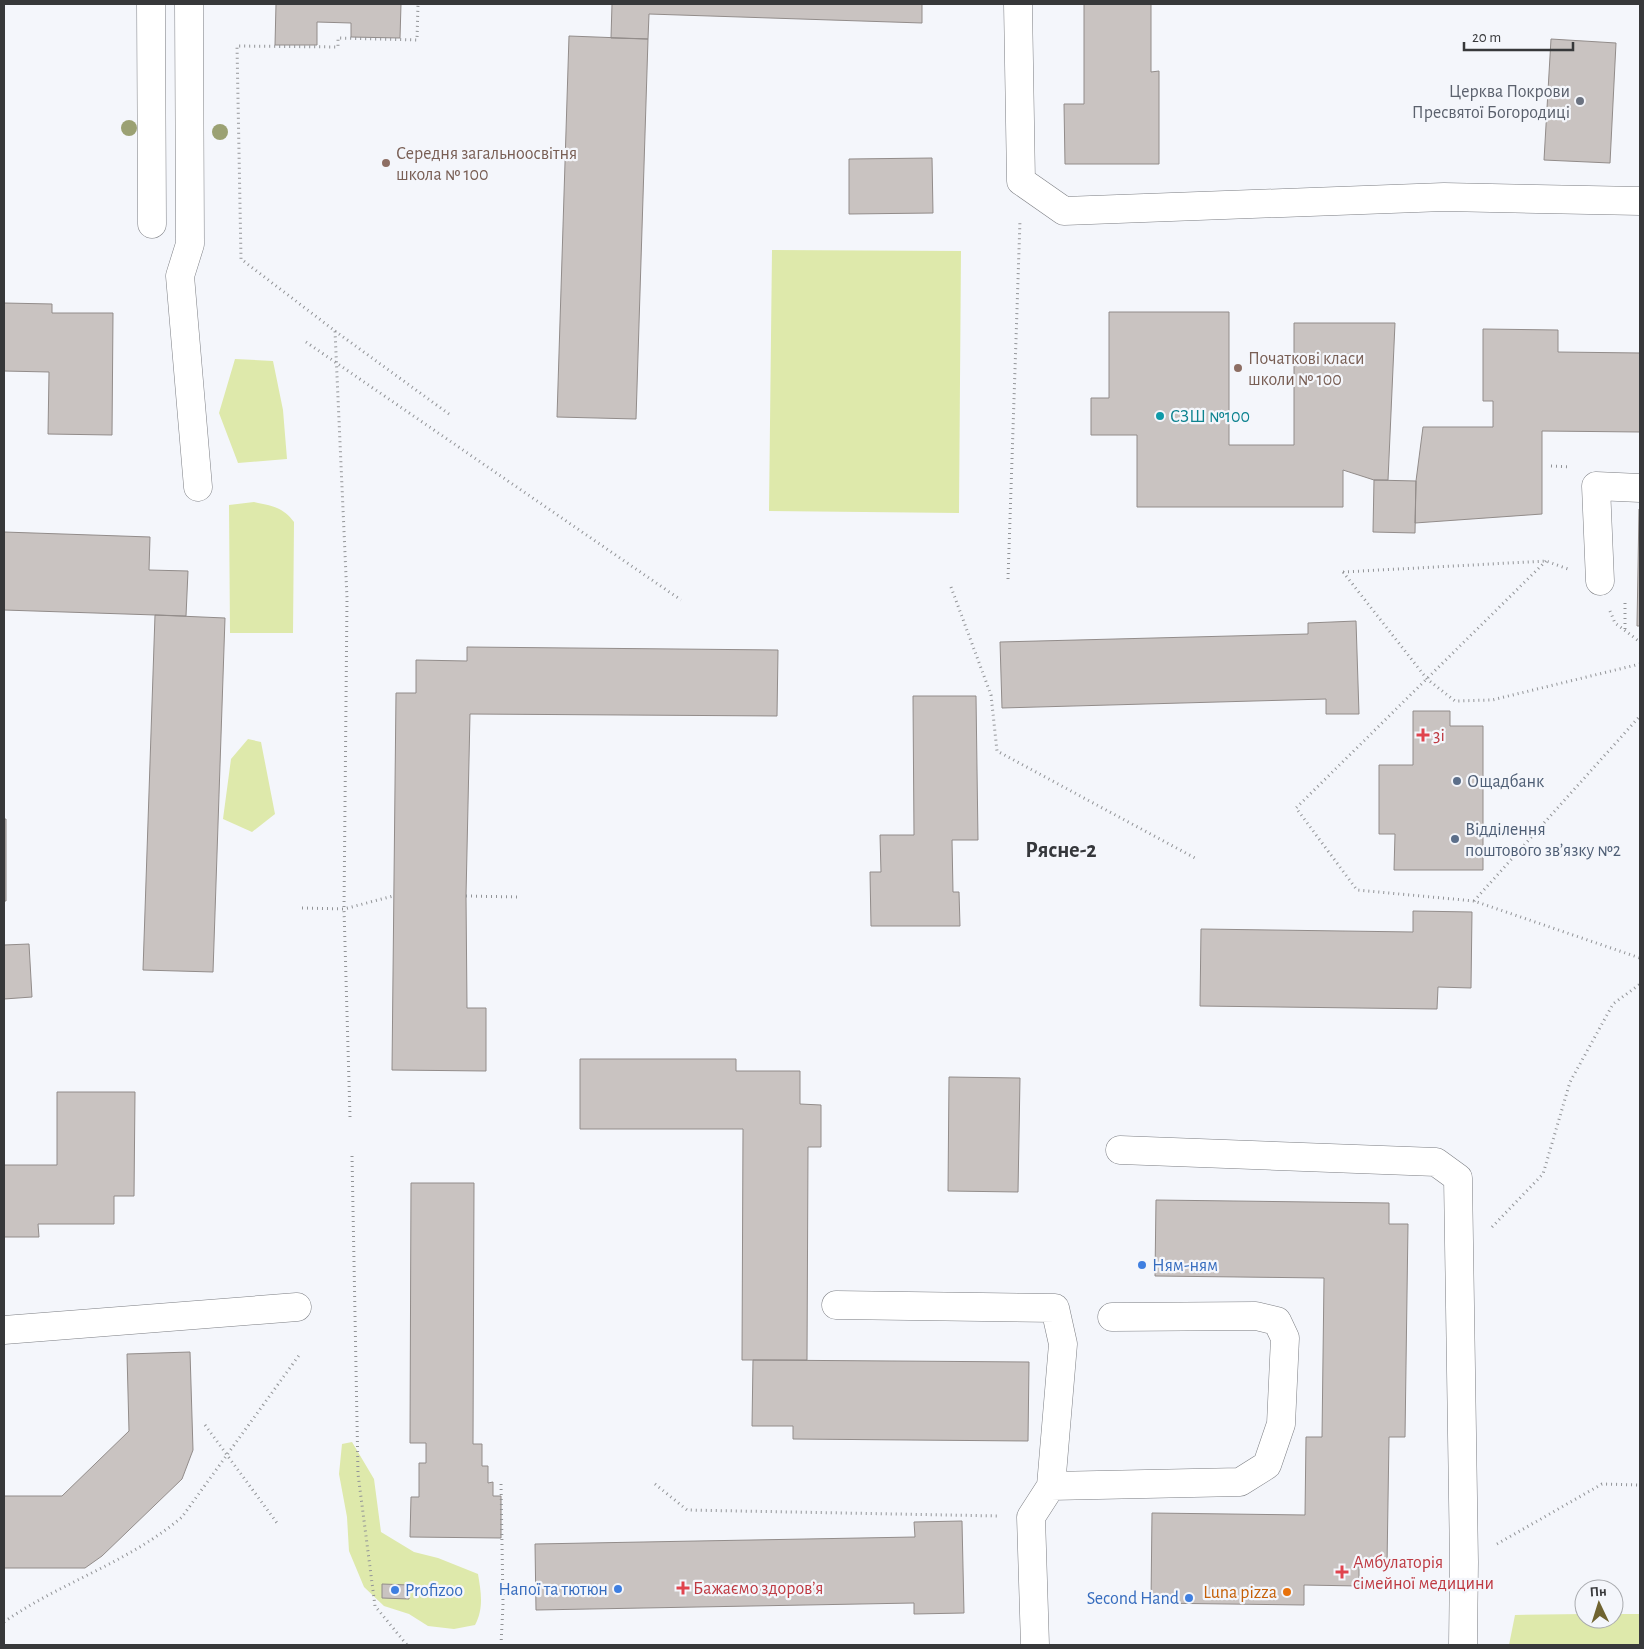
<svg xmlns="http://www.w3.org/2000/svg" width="1644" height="1649" font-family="'Alegreya Sans',sans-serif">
  <rect width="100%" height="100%" fill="#f4f6fb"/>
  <path fill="#dee9ab" d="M772 250 961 251 959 513 769 511Z
    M235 359 273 361 283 410 287 459 238 463 219 413Z
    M254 502C272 506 283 507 294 522L293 633H230L229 505Z
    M248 739 261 742 275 814 252 832 223 819 231 759Z
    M352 1442 374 1479 381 1532 414 1552 438 1558 478 1574C481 1592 484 1608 475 1625L454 1629 428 1626 409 1614 384 1606 364 1587 349 1551 347 1517 339 1474 342 1444Z
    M1584 1614V1619H1614V1614H1640V1645H1509L1515 1615Z"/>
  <path fill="#c9c3c1" stroke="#928c8a" d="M276 4H401L400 38 351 37V23L317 22V45H275Z
    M612 4H922V23L649 14 648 39 611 38Z
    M1084 4H1151V72L1159 71V164H1065L1064 104H1084Z
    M569 36 648 39 636 419 557 417Z
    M1551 39 1616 43 1610 163 1544 160Z
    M932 158 933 213 849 214V159Z
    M4 303 52 304V313H113L112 435 48 434 49 372 4 371Z
    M1109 312H1229V445H1294V323H1395L1388 480H1374L1343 470V507H1137V435H1091V398H1109Z
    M1483 329 1558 330V352L1640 353V432L1542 431V514L1415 523 1416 481 1423 427H1493V401H1483Z
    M1374 480 1416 481 1415 533 1373 532Z
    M1639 509H1640V626H1637Z
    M4 532 150 537 149 570 188 571 186 616 4 610Z
    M155 615 225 618 213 972 143 970Z
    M1356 621 1359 714H1326V699L1002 708 1000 642 1308 634V623Z
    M467 647 778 650 777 716 470 714 466 896 467 1008H486V1071L392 1070 396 693H416V660L467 661Z
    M913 696H976L978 840H952L953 892H959L960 926H871L870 872H881L880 835H914Z
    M1413 711H1450V726H1483V870H1394L1395 834H1379V765H1413Z
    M4 819H6V901H4Z
    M1413 911 1472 912 1471 988 1438 987 1437 1009 1200 1006 1201 929 1413 932Z
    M29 944 32 997 4 999V945Z
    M580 1059H736V1071H800V1104L821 1105V1147H808L807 1360H742L743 1129H580Z
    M949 1077 1020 1078 1018 1192 948 1191Z
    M57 1092H135L134 1196H114V1224H38L39 1237H4V1165H57Z
    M411 1183H474L473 1444H482V1466H488V1483L493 1482V1496H501V1538L410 1537 411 1497H419V1463H426V1443H410Z
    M1156 1200 1389 1203V1224H1408L1405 1437H1389L1387 1565 1359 1564V1586L1304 1585V1605L1151 1603 1152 1513 1305 1515 1306 1437H1322L1324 1278 1155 1276Z
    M190 1352 193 1450 182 1479 102 1556 85 1568H4V1496H62L129 1431 127 1354Z
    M753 1360 1029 1362 1028 1441 793 1439V1426H752Z
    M962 1521 964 1613 914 1614V1603L536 1610 535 1544 915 1537 914 1522Z
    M382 1584 409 1585V1599L382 1598Z"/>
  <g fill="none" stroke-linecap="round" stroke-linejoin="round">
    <g stroke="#7c7e83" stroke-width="29">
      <path id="minor" d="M151 4 152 224
        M189 4 190 244 180 276 198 487
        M1018 4 1021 181 1064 211 1444 197 1640 201
        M1600 581 1596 486 1640 488
        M1120 1150 1436 1162 1458 1178 1464 1562 1463 1645
        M836 1305 1055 1308 1063 1344 1051 1486 1031 1517 1035 1645
        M4 1330 297 1307
        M1051 1486 1240 1482 1267 1465 1281 1424 1285 1338 1277 1321 1256 1316 1112 1317"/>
    </g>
    <path stroke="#929497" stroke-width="3" stroke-dasharray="1 4" stroke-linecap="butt" d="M335 331 449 414
      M306 342 681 600
      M1551 466 1570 467
      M1546 561 1296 808 1357 890 1474 901 1640 958
      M1343 572 1427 679 1455 701 1492 700 1640 664
      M1343 572 1546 561 1568 569
      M1008 579 1020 220
      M951 587 991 695 997 751 1195 858
      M1625 603V630
      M1610 611 1615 623 1640 642
      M466 896 519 897
      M1474 901 1640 716
      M302 908 344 909 393 896
      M350 1117 344 909 347 598 335 331 241 259 237 46 338 47V38L417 40 418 4
      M352 1156 358 1474 375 1606 407 1645
      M1492 1227 1543 1174 1570 1082 1613 1004 1640 984
      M205 1425 277 1523
      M655 1484 687 1510 1000 1516
      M1497 1544 1602 1484 1640 1485
      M4 1622C61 1582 128 1563 182 1517L300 1354
      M501 1645 503 1604 501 1484"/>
    <use href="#minor" stroke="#fff" stroke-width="28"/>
  </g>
  <g fill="#9ba173">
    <circle cx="129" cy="128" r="8"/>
    <circle cx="220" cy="132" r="8"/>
  </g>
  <circle fill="#6b7280" stroke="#f4f6fb" stroke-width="2" cx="1580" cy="101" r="5"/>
  <g fill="#8d6e63" stroke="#f4f6fb" stroke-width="2">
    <circle cx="386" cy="163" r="5"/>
    <circle cx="1238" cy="368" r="5"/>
  </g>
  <circle fill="#0f9aa8" stroke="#f4f6fb" stroke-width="2" cx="1160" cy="416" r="5"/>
  <g fill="#e0444e" stroke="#f4f6fb" stroke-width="2">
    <path d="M1420.5 727.5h5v5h5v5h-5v5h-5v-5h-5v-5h5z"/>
    <path d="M1339.5 1564.5h5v5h5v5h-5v5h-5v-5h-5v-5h5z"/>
    <path d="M680.5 1580.5h5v5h5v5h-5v5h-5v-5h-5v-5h5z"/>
  </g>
  <g fill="#5c6f8a" stroke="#f4f6fb" stroke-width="2">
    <circle cx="1457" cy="781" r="5"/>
    <circle cx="1455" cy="839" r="5"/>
  </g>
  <g fill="#3f7fe0" stroke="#f4f6fb" stroke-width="2">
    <circle cx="1142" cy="1265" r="5"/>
    <circle cx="618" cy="1589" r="5"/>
    <circle cx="395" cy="1590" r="5"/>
    <circle cx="1189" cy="1598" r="5"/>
  </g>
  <circle fill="#e8710a" stroke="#f4f6fb" stroke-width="2" cx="1287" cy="1592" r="5"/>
  <g text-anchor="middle" stroke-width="4.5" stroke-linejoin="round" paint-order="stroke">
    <g font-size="18" fill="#5b616d" stroke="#f4f6fb" text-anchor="end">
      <text x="1570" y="97">Церква Покрови<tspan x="1570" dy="21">Пресвятої Богородиці</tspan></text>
    </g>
    <g font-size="18" fill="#785e54" stroke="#f4f6fb" text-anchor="start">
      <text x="396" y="159">Середня загальноосвітня<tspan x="396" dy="21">школа № 100</tspan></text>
      <text x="1248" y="364">Початкові класи<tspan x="1248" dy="21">школи № 100</tspan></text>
    </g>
    <g font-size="18" fill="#0d838f" stroke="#f4f6fb" text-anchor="start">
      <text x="1170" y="422">СЗШ №100</text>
    </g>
    <g font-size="18" fill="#be3a42" stroke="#f4f6fb" text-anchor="start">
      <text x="1433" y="741">3і</text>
      <text x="1353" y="1568">Амбулаторія<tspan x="1353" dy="21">сімейної медицини</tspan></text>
      <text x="693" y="1594">Бажаємо здоровʼя</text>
    </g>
    <g font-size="18" fill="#4e5e75" stroke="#f4f6fb" text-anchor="start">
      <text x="1467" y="787">Ощадбанк</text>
      <text x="1465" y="835">Відділення<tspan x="1465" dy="21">поштового зв’язку №2</tspan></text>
    </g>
    <g font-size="18" fill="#366cbe" stroke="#f4f6fb" text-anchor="start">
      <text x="1152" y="1271">Ням-ням</text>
      <text x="608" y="1595" text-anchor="end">Напої та тютюн</text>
      <text x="405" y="1596">Profizoo</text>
      <text x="1179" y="1604" text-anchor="end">Second Hand</text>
    </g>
    <g font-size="18" fill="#c56008" stroke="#f4f6fb" text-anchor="end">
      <text x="1277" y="1598">Luna pizza</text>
    </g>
    <g font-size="22" font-weight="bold" fill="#35373b" stroke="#f4f6fb">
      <text x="1061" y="857">Рясне-2</text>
    </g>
  </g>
  <rect width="1644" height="1649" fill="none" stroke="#37383a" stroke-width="10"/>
  <g transform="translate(1599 1604) rotate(356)"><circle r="24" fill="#f4f6fb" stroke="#a8aaae"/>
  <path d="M0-4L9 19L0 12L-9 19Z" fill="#706431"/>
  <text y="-8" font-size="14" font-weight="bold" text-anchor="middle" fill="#37383a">Пн</text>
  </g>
  <path d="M1464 42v8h109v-8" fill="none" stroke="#37383a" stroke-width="2.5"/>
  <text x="1472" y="42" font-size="15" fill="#37383a" stroke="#f4f6fb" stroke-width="4" paint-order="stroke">20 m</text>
</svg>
